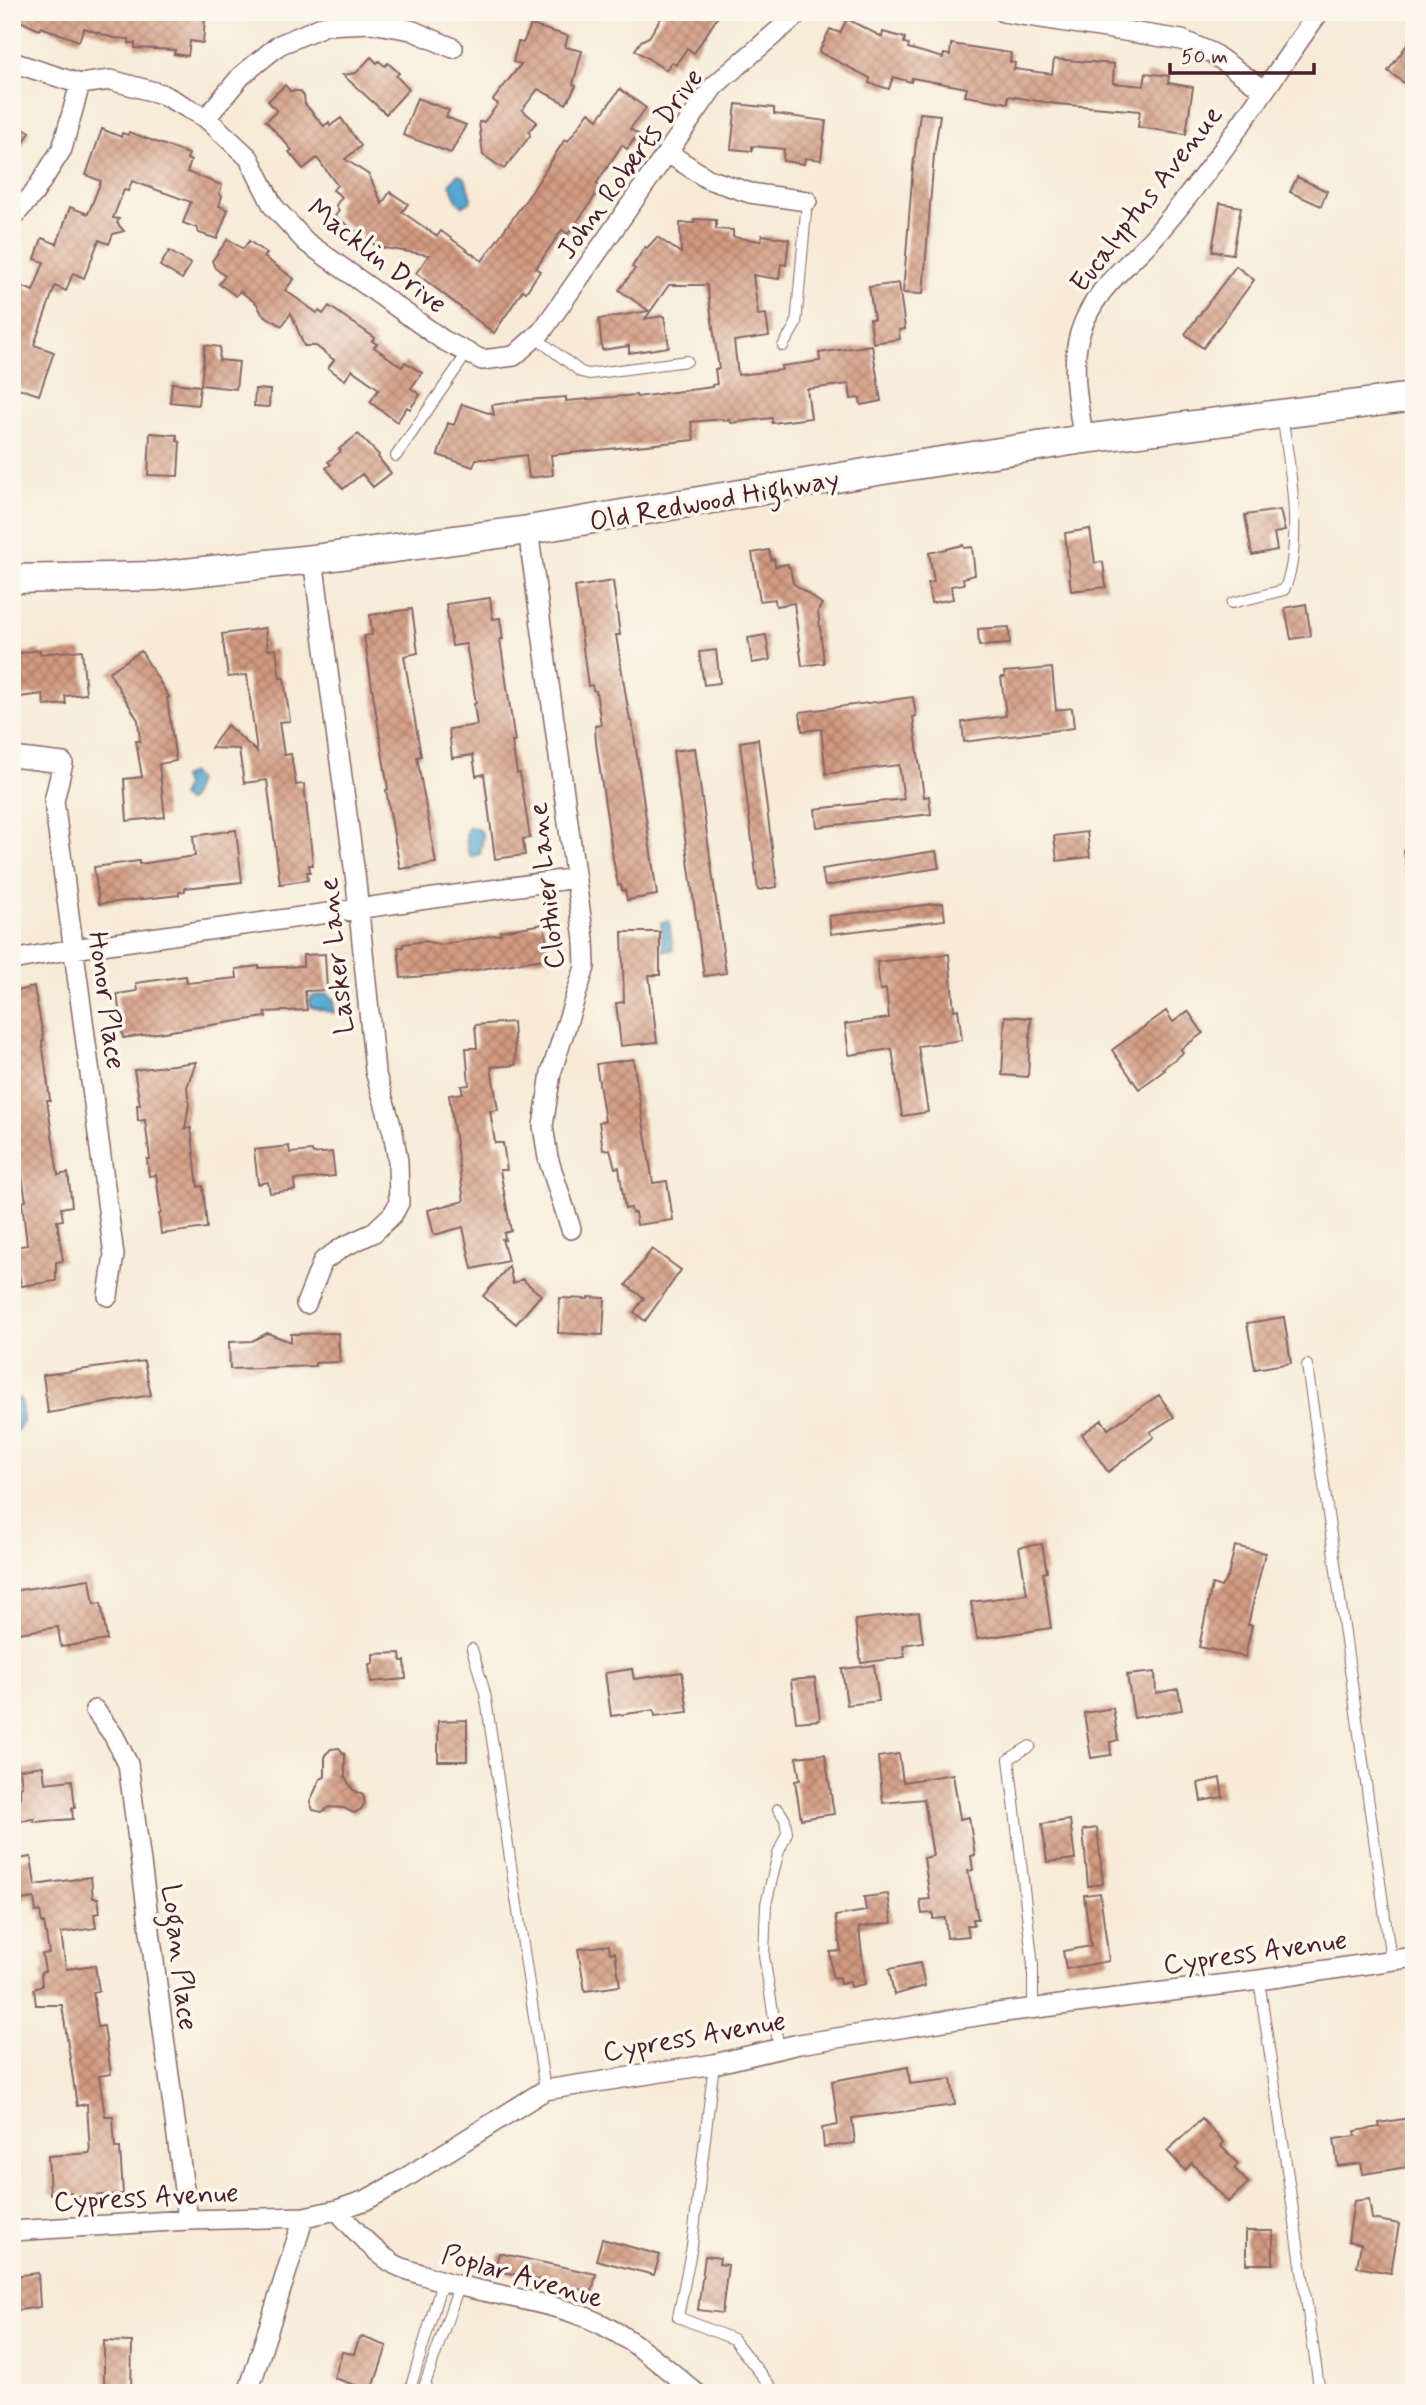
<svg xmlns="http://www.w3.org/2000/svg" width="1426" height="2405" font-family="Mynerve,sans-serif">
  <defs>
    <pattern id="building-cross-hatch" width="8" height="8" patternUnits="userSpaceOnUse" patternTransform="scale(1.75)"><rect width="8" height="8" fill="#d29a80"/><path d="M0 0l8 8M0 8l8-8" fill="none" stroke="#ac7d69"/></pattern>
  </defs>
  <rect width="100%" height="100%" fill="#fbf7ec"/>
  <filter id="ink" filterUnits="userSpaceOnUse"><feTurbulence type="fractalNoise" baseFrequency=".0143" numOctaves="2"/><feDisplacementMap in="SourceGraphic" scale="14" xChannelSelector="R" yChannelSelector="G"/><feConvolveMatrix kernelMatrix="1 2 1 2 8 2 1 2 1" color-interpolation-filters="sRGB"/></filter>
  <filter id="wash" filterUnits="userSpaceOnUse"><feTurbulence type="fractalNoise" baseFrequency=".00686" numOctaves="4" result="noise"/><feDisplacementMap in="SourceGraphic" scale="28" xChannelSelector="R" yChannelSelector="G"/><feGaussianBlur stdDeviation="1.57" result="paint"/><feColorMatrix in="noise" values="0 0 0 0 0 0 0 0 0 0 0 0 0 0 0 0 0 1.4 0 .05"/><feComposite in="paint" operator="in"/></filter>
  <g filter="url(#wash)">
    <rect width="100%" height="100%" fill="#f7ebd7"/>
    <path fill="#57a8d2" stroke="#50647e" stroke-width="2" d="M458 174 465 178 471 198 470 202 463 206 457 201 450 183Z
      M191 773 197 781 191 798 186 802 181 797 185 786 182 778Z
      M472 827 481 831 483 836 480 854 472 857C466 854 465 834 468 828Z
      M669 921 673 950 664 951 661 922Z
      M328 994 334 999V1013L311 1007 309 1001 313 996Z
      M14 1395 21 1401 23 1422 18 1430H12V1396Z"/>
    <g id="blocks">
      <path fill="url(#building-cross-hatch)" d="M12 12H193L192 18 205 19 203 43 190 41 188 56 174 54 175 50 135 48V43H129V39L113 38 84 28 79 41 41 27 39 30 12 17Z
        M665 12H721L694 53 687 48 676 65 671 62 666 70 635 50 641 41 649 37Z
        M847 19 882 37 883 32 905 38 904 43 909 44 908 48 943 58 944 54 950 55 951 44 1011 53 1010 62 1015 63 1014 69 1052 74 1054 59 1114 64 1113 83 1144 86 1146 73 1169 76 1168 83 1193 87 1186 134 1138 127 1140 111 1057 104 1008 96V103L965 96 967 88 912 78 911 82 893 77 889 89 869 83 870 78 819 52 830 29 840 33Z
        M531 25 568 36 565 47 582 51 573 84 576 86 566 104 538 89 522 110 537 122 529 131 530 136 504 169 483 155 479 122H484L498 104 493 100 521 64 513 62 518 42 523 43Z
        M1414 35V90L1388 71Z
        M371 57 377 63 379 61 385 66 388 63 399 73 396 76 409 89 386 114 343 75 356 73Z
        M285 85 290 91H300L304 96 305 104 324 126 329 122 330 126 341 118 361 146 345 159 369 175 382 204 390 192 408 204 402 212 437 236 441 231 482 261 533 190 565 139 568 141 589 112 598 119 620 89 646 108 630 129 638 134 627 149 622 145 596 184 601 187 587 208 568 234 562 230 536 268 540 271 526 292 523 290 494 333 416 273 429 255 378 247 335 216 339 211 336 205 342 197 333 190 337 185 317 158 303 169 289 152 292 150 266 121 277 111 268 101Z
        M417 98 449 110 446 117 466 125 451 153 403 135Z
        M736 104 774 108V114L826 121 821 160 805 158 804 164 783 161 784 149 752 146V151L731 149Z
        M920 113 940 115 934 155 923 294 903 293 913 167Z
        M12 122 30 132 12 164Z
        M102 129 121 137 122 133 128 135 129 132 189 154 187 159 191 161 187 172 222 185 219 194 222 196 219 206 228 210 217 239 199 233 197 228 183 223 191 202 132 181 128 191 124 190 113 218 119 219 117 223 124 231 113 234 109 244 99 240 84 278 73 273 66 291 55 286 34 345 54 352 39 395 12 386V299L17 301 24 287 33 291 44 262 35 259 42 238 57 244 70 207 88 214 101 181 86 175Z
        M1297 177 1327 191 1321 206 1290 192Z
        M1220 203 1241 207 1233 254 1212 251Z
        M694 219 716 220V229L733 230V237L761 241 762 235 789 239 786 265 781 264 779 279 753 275 758 315 766 314 769 336 734 341 738 375 782 370 781 366 820 361 819 353 872 345 881 401 861 405 860 398 851 399 849 384 807 389 811 418 772 423V418L731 423 730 420 724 421 723 419 691 422 694 440 551 455 553 475 529 478 526 455 494 459H476L473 467 438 455 448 423 454 425 462 404 494 415 492 405 526 400 566 397V401L636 395 637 397 712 387V385L717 384 715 369H719L707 285H669L645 319 664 316 669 347 629 353V346L602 350 599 319 649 311 619 290 635 269 632 267 645 247 647 248 657 237 681 253 680 223H694Z
        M228 239 243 249 249 241 267 254 264 257 294 279 285 290 317 313 319 311 323 314 329 306 375 338 372 341 377 344 374 347 402 367 405 362 422 373 411 388 420 395 410 409 407 407 397 422 370 402 379 389 352 370 345 380 328 368 334 360 316 346H304L291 313 282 326 262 314 257 304 240 291 236 296 219 284 225 276 215 268 212 261Z
        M169 251 191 264 182 279 160 266Z
        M1236 266 1254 280 1203 348 1185 334Z
        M899 283 905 329 899 330 900 339 873 343 870 319H874L869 287Z
        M205 345 220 347 219 360 239 362 236 389 201 385Z
        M172 383 200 386 198 405 170 402Z
        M255 389 270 390 269 407 254 406Z
        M150 433 177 435V441L180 442 178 476 148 475Z
        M358 434 379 455 378 457 391 473 373 487 362 474 343 489 326 468 331 464 328 462 341 451 339 449Z
        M1280 510 1285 531 1274 533 1277 550 1252 555 1245 515Z
        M1090 529 1095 563 1103 562 1106 587 1071 591 1065 533Z
        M963 545 964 548 972 547 975 575 963 578 964 584 951 586 953 599 931 603 928 583 934 582 929 553Z
        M769 550 771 560 774 559 775 566 788 564V567H790L793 583 822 604 818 611 824 663 802 666 794 603 776 606 775 599 760 601 752 553Z
        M613 581 620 635H616L630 721H632L657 895 627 900 625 890 622 891 621 885H618L613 859 596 743 595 726 601 725 596 691 593 690 592 685 588 686 575 587Z
        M490 598 493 619 500 618 503 639H500L515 742H512L517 773H520L530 838 523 839 525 855 495 859 484 774 476 776 473 755 452 758 449 729 477 725 474 704 476 703 466 644 452 646 446 604Z
        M1306 604 1311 636 1291 639 1285 608Z
        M412 609 418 653 404 656 421 756 417 757 436 863 400 869 386 790 388 789 364 636 372 635 370 615Z
        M1009 627 1010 644 979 646 978 629Z
        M265 628 268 650 276 649 280 678H284L290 721 279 722 284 755 291 754 296 785 304 784 313 865H309L310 872H307L308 880 280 884 267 780 244 783 239 749 211 748 227 725 257 752 247 675 228 677 222 634Z
        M766 635 770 660 752 663 748 638Z
        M40 650V654L82 650 86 694 65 696 66 704 44 706 43 694 12 698V654Z
        M716 650 720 683 704 685 699 652Z
        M141 651 169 697 167 698 176 761 159 764 165 817 127 821 124 779 142 777 136 741H140L138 720 109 672Z
        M1052 668 1056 710 1072 708 1074 728 964 742 962 722 1006 716 1001 677H1005L1004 672Z
        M913 697 916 716 913 717 924 797 929 796 931 814 817 827 815 809 904 799 899 765 826 774 821 729 802 731 800 712Z
        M758 739 777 887 758 890 740 742Z
        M695 748 726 973 704 976 673 751Z
        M236 830 242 882 185 888V891L179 892V895L99 904 94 867 139 861V864L195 856 193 836Z
        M1087 832 1090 857 1057 861 1054 836Z
        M936 851 939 868 825 886 822 869Z
        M943 903 945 920 831 934 829 916Z
        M544 924 549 958 451 974 401 978 398 947H403V944L425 941 440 945 501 934 500 931Z
        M622 932H660V975H649L657 1042 621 1046 616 1003 624 1002Z
        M325 954 327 990 305 991 307 1010 265 1012 266 1017 123 1038 117 994 137 991 136 983 186 976 187 983 237 978 236 969 259 966V968L303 966V955Z
        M949 954 954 1010 958 1009 962 1040 918 1046 928 1112 902 1116 892 1049 849 1055 845 1024 889 1018 886 989 880 990 877 962Z
        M34 987 44 1040 42 1041 50 1100H47L58 1175 68 1173 72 1206 61 1208 63 1220 57 1221 63 1261 56 1262V1281L21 1286 15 1247 27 1245 22 1202 26 1201 16 1141H12V992Z
        M1166 1011 1173 1022 1188 1011 1203 1033 1181 1049 1183 1053 1163 1068 1165 1070 1139 1089 1112 1050Z
        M1005 1016 1031 1018 1028 1077 1002 1075Z
        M513 1022 516 1065 491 1067 498 1110 490 1111 495 1143H503L507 1170H500L511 1231 504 1233 505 1240 502 1239 508 1261 472 1269 463 1227 434 1235 428 1210 464 1201 449 1095 463 1093 461 1086 469 1085 466 1048H477L475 1025Z
        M633 1059 653 1183 667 1181 673 1220 637 1225 635 1213H632L631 1208 625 1209 619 1167 615 1168 610 1149 603 1150 599 1122 605 1121 596 1064Z
        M196 1062 187 1087 189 1104 185 1129 191 1128 198 1187 203 1186 207 1228 161 1234 159 1214 161 1213 156 1175 149 1176 147 1159H150L145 1120 138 1121 137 1105H140L134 1070Z
        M289 1146 290 1153 312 1151 313 1154 332 1152 335 1176 294 1180 295 1190 270 1193 268 1182 258 1184 254 1150Z
        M652 1249 681 1270 645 1321 634 1312 644 1298 626 1285Z
        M509 1266 513 1284 522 1279 541 1295 516 1324 483 1296Z
        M588 1297 605 1298 603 1335 558 1333 560 1298 588 1299Z
        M1284 1317 1291 1363 1255 1369 1247 1323Z
        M267 1333 291 1342V1334L338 1333 340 1362 315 1363V1366L230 1369 229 1342 252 1341Z
        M144 1361 151 1395 48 1413 43 1375Z
        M1159 1395 1174 1417 1150 1432 1154 1437 1108 1472 1082 1434 1102 1420 1108 1429Z
        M1042 1544 1047 1572 1043 1573 1051 1628 977 1639 971 1602 1027 1594 1019 1547Z
        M1235 1546 1265 1553 1248 1625H1252L1245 1657 1199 1647 1212 1584 1221 1587 1228 1576Z
        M90 1579 94 1604 101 1603 107 1640 61 1647 58 1627 12 1634V1591Z
        M919 1612 923 1642 903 1645 905 1657 861 1663 855 1620Z
        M400 1653 401 1661H405L406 1679 371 1682 369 1664H373V1654Z
        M874 1665 879 1701 847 1705 842 1669Z
        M632 1669 634 1679 682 1672 688 1712 655 1716 654 1710 611 1716 605 1673Z
        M1155 1672 1156 1693 1178 1689 1182 1710 1134 1718 1127 1675Z
        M815 1678 820 1720 796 1722 791 1680Z
        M1113 1708 1118 1740 1110 1742 1111 1755 1091 1758 1084 1713Z
        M467 1720V1761H438V1721Z
        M339 1748 345 1755V1777L353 1790 363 1795 365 1803 361 1809 354 1813 344 1808 329 1807 322 1812 313 1810 310 1802 320 1779 325 1777V1755L331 1749Z
        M825 1754 834 1814 801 1819 795 1781 800 1780 796 1757Z
        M899 1754 903 1782 953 1774 960 1819 969 1817 975 1855 971 1856 973 1870 968 1871 978 1919H973L974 1925H967L969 1936 947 1938 945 1918 933 1919V1913L922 1914 920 1900 930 1899 924 1858 933 1856 924 1799 883 1803 878 1757Z
        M43 1766 45 1783 72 1780 75 1808H72L73 1819 34 1822V1819L19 1821 17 1802 20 1801V1787L22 1786 20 1769Z
        M1220 1778 1223 1797 1201 1801 1198 1783Z
        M1070 1820 1075 1859 1047 1862 1042 1824Z
        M1097 1828 1103 1884 1088 1886 1083 1830Z
        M31 1857 35 1885 91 1877 93 1898H98L100 1913 94 1914 96 1928 61 1933 66 1969 95 1965 99 1991 93 1992 98 2027 104 2026 111 2074 99 2076 105 2116H113L115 2148H120L123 2194 71 2197V2192L50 2194 48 2156 90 2153 87 2104 77 2106 62 2005H36L34 1989 42 1986 41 1972 45 1971 42 1954 49 1953 44 1922 42 1923 40 1911 36 1912 34 1898 22 1900 21 1897H15L12 1860Z
        M1100 1893 1109 1961 1066 1969 1063 1951 1091 1946 1084 1895Z
        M888 1894 892 1923 859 1927 865 1984 851 1987 850 1982 840 1984 839 1977 834 1978 832 1975 830 1952 841 1951 835 1916 866 1911 864 1897Z
        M609 1945 610 1953 615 1952 620 1986 585 1991 578 1949Z
        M920 1963 925 1986 894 1995 889 1969Z
        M908 2067 910 2084 951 2079 955 2105 852 2118 855 2143 824 2147 822 2128 838 2125 832 2081Z
        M1410 2118 1414 2142V2166L1363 2174 1361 2163 1338 2166 1334 2139 1356 2136 1355 2131 1380 2127 1379 2123Z
        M1202 2119 1224 2142 1221 2146 1238 2164 1234 2168 1248 2183 1228 2202 1192 2163 1185 2170 1167 2151Z
        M1369 2199 1372 2219 1399 2224 1391 2273 1357 2267 1361 2244 1348 2241 1354 2201Z
        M1246 2231H1273V2264H1246Z
        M602 2239 660 2255 654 2275 596 2260Z
        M499 2253 596 2274 592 2292 495 2270Z
        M705 2256 720 2258 719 2264 728 2265 722 2313 698 2310Z
        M38 2273 40 2307 12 2311 13 2276Z
        M362 2337 387 2346 373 2388 370 2390 334 2378 342 2352 354 2354 359 2339Z
        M104 2341 132 2342 131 2391 104 2390Z"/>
    </g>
  </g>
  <g filter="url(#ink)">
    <use href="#blocks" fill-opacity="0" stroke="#876667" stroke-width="2"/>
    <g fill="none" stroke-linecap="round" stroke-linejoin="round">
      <g stroke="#876667" stroke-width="12">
        <path id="service" d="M535 337 581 372 589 374 687 361
          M783 346 796 324 807 201
          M396 456 468 352
          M1232 603 1284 590C1304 547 1290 464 1282 416
          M1414 832 1409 852 1414 880
          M1307 1365 1391 1960
          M472 1649 485 1693 545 2090
          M1030 1746 1009 1759 1033 1966V2009
          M778 1809 785 1819 787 1833 778 1854 766 1904 764 1956 779 2049
          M1259 1980 1320 2393
          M714 2064 692 2246 678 2317 733 2339 776 2393
          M409 2393 442 2282
          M422 2393 459 2286"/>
      </g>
      <g stroke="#876667" stroke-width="22">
        <path id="minor" d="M1003 12 1182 40 1212 53 1264 90
          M12 62 80 84 111 80 162 94 206 118 249 158 273 206 306 242 443 340 482 360 514 356 542 331 714 86 800 12
          M206 118 241 76 279 45 326 25 371 23 411 30 453 48
          M668 153 708 179 750 193 807 201
          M12 218 34 193 62 149 80 84
          M1084 439C1078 406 1070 366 1080 333 1095 285 1132 264 1161 229 1219 161 1267 85 1319 12
          M528 530 584 939 585 967 551 1073 543 1126 548 1158 571 1229
          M12 757 63 763 54 801 114 1255 108 1296
          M12 960 73 949 576 878
          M306 1304 323 1261 343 1247 373 1233 393 1214 399 1203 398 1161 393 1132 375 1071 356 882 313 559
          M95 1710 114 1736 128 1764 188 2220
          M337 2210C354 2229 370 2248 391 2262 399 2268 411 2271 421 2274 469 2292 522 2296 571 2312 620 2327 658 2361 696 2393
          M12 2231 188 2220 304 2217 337 2210 366 2200 399 2182 545 2090 714 2064 799 2044 989 2014 1259 1980 1414 1957
          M248 2393 304 2217"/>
      </g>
      <g stroke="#876667" stroke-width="31">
        <path id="secondary" d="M12 579 157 576 313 559 528 530 883 470 1084 439 1414 397"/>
      </g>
      <use href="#service" stroke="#fff" stroke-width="10"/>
      <use href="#minor" stroke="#fff" stroke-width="19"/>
      <use href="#secondary" stroke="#fff" stroke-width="28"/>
    </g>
  </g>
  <g text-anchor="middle" stroke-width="7" stroke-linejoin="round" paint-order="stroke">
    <g font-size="28" fill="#4a1f2b" stroke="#fbf7ec">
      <text transform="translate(629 163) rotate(-54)" y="10">John Roberts Drive</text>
      <text transform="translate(1145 198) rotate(-52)" y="10">Eucalyptus Avenue</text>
      <text transform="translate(378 255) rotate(38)" y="10">Macklin Drive</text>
      <text transform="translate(714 499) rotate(-10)" y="10">Old Redwood Highway</text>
      <text transform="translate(545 886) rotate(-96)" y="10">Clothier Lane</text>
      <text transform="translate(335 956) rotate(-96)" y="10">Lasker Lane</text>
      <text transform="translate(108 1000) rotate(82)" y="10">Honor Place</text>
      <text transform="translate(1255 1951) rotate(-8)" y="10">Cypress Avenue</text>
      <text transform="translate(181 1957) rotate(83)" y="10">Logan Place</text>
      <text transform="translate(694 2035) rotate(-10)" y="10">Cypress Avenue</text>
      <text transform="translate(146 2196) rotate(-3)" y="10">Cypress Avenue</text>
      <text transform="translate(523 2275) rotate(16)" y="10">Poplar Avenue</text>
    </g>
  </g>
  <rect width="1426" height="2405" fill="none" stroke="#fbf7ec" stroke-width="42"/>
  <path d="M1170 63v10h144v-10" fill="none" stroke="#4a1f2b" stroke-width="3.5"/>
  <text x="1181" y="63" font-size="21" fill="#4a1f2b" stroke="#fbf7ec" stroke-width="5" paint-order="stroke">50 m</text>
</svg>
